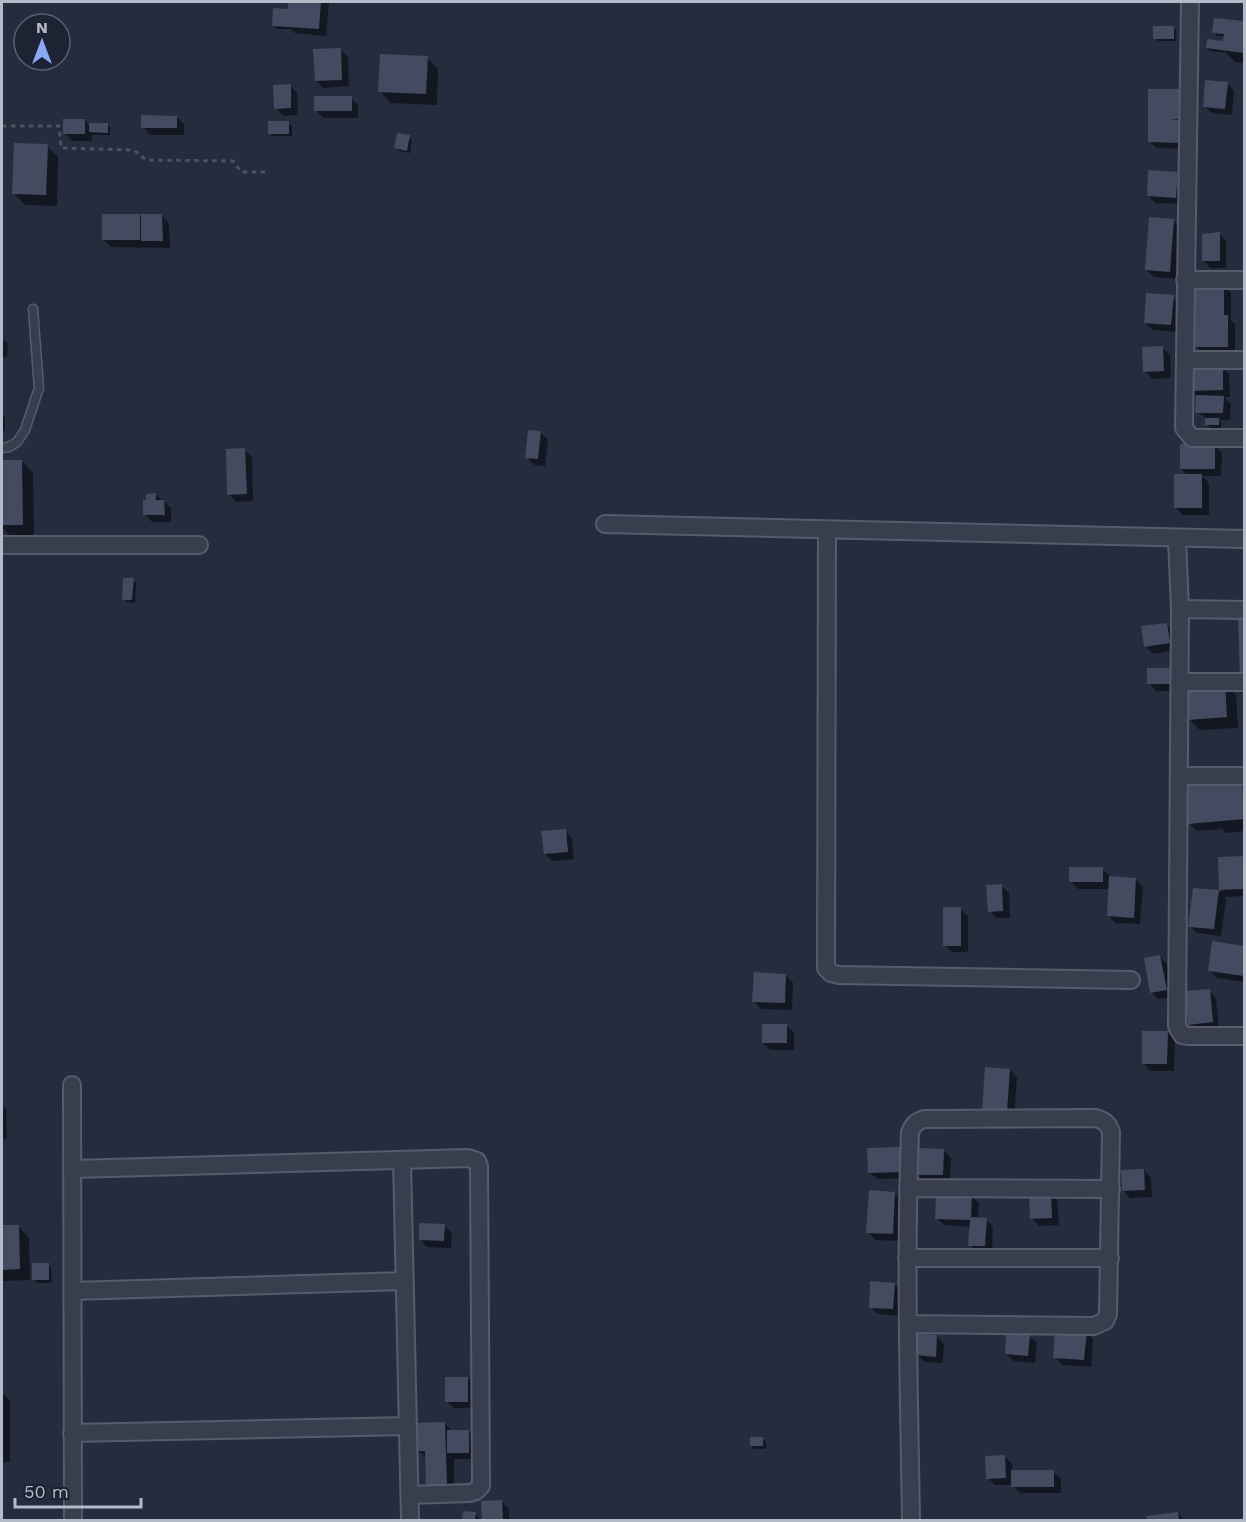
<svg xmlns="http://www.w3.org/2000/svg" width="1246" height="1522" font-family="'Work Sans',sans-serif">
  <rect width="100%" height="100%" fill="#252c3e"/>
  <path fill="#0007" d="M290 2H329L326 36 295 33 291 29H277L274 26 289 13Z
    M1215 20 1244 23V63L1235 62 1224 51V53L1211 51 1207 48 1224 43 1225 36H1217L1214 32Z
    M1173 27 1176 30V41H1158L1154 38Z
    M340 49 348 57 349 86 323 88 316 80Z
    M427 58 438 69 437 105 391 103 380 91Z
    M1227 83 1234 91 1232 115 1212 113 1204 106Z
    M290 85 297 93 298 115 283 116 276 108Z
    M1180 91 1187 98 1188 149 1157 148 1149 141Z
    M351 98 358 105V118H323L316 110Z
    M177 117 184 124V135H150L143 127Z
    M85 120 88 124H107L110 127V135H92V141H72L65 133Z
    M288 123 292 126V136H273L270 133Z
    M409 137 412 140 410 153 399 151 396 147Z
    M47 146 58 157 57 206 25 205 14 193Z
    M1177 174 1185 181 1183 204 1156 203 1148 196Z
    M104 216H162L169 223 170 248 111 247 104 240Z
    M1173 220 1180 228 1176 279 1154 277 1146 270Z
    M1219 233 1226 241V268H1210L1203 260Z
    M1224 285 1231 293V321L1235 324V354H1203L1196 346Z
    M1173 297 1180 304 1178 332 1153 330 1145 323Z
    M2 340 8 343 7 357H2Z
    M1162 348 1170 355 1171 378 1152 379 1145 371Z
    M1222 367 1229 374 1230 397H1224L1231 404 1230 420H1219L1221 422V428H1210L1207 424V419L1197 412V396L1191 390Z
    M2 414 5 417V431H2Z
    M540 432 548 440 545 466 534 465 527 457Z
    M1214 445 1222 453 1221 476H1202L1209 483V515H1183L1176 508 1188 476 1181 469Z
    M244 450 252 457 253 501 236 502 229 494Z
    M2 461H22L33 473 34 536H10L2 527Z
    M156 495 171 508V522H152L145 514Z
    M133 580 136 583 135 603 127 602 123 599Z
    M1240 618H1244V680L1241 677Z
    M1166 624 1174 632 1176 650 1153 654 1145 646Z
    M1170 670 1177 677V691H1156L1149 683Z
    M1225 684 1236 695 1238 728 1200 730 1189 719Z
    M1244 781V831L1226 833 1220 827V829L1197 831 1190 824Z
    M565 831 572 838 574 859 552 861 545 854Z
    M1219 858H1244V896L1224 897 1226 899 1221 936 1197 933 1190 926 1194 890 1223 892 1220 890Z
    M1102 869 1110 876 1135 879 1143 887 1140 924 1116 923 1108 916 1110 889H1078L1070 881Z
    M1001 886 1009 893 1010 918H997L989 911Z
    M960 909 968 916V952H952L945 945Z
    M1214 943 1244 948V982L1217 978 1209 970Z
    M1160 956 1167 964 1173 997 1159 999 1151 992Z
    M786 975 793 983 792 1010 761 1009 754 1001Z
    M1209 991 1216 998 1219 1029 1197 1031 1189 1024Z
    M786 1025 794 1033V1050H770L763 1043Z
    M1167 1033 1175 1040 1174 1071H1150L1143 1063Z
    M1010 1070 1017 1078 1014 1119 991 1117 983 1109Z
    M2 1105 6 1109 7 1139H2Z
    M869 1150 910 1178 877 1179 869 1172Z
    M943 1150 951 1158 950 1182H924L917 1174Z
    M1144 1170 1151 1178 1152 1197 1130 1198 1123 1190Z
    M1050 1192 1057 1199 1059 1225 1039 1226 1032 1218Z
    M894 1193 902 1200 900 1241 875 1240 868 1232Z
    M972 1196 979 1203 978 1219H986L993 1227 992 1253 977 1252 970 1245 971 1227 944 1225 937 1218Z
    M444 1225 452 1233 451 1248 427 1247 420 1239Z
    M18 1226 29 1238 30 1280 2 1281V1227Z
    M48 1264 51 1267 52 1283H37L34 1280Z
    M894 1284 902 1291 900 1316 878 1314 870 1307Z
    M1086 1332 1093 1339 1091 1367 1062 1365 1055 1357Z
    M1029 1336 1037 1343 1035 1363 1014 1361 1006 1354Z
    M937 1337 944 1344 943 1363 924 1362 917 1354Z
    M468 1378 475 1385V1408H454L447 1401Z
    M2 1392 10 1401V1462H2Z
    M445 1424 453 1432H469L476 1439V1459H454V1492H435L428 1485 427 1458 418 1451Z
    M762 1439 766 1442V1449H754L751 1446Z
    M1005 1457 1012 1464V1472H1053L1061 1479V1493H1020L1012 1485H995L988 1478Z
    M501 1501 509 1509V1520H483V1502Z
    M465 1513 475 1514 479 1517 478 1520H464Z
    M1178 1513 1185 1520H1148V1518Z"/>
  <path fill="#444b60" d="M288 2H321L319 29 272 26 273 8 288 9Z
    M1214 18 1244 21V53L1206 48 1207 39 1223 41 1224 34 1212 33Z
    M1153 26H1174V39H1153Z
    M341 48 342 80 315 81 313 49Z
    M380 54 428 56 426 94 378 92Z
    M1205 80 1228 82 1225 109 1203 107Z
    M291 84V108L274 109 273 85Z
    M1148 89H1180V119L1169 120H1182V143L1148 142Z
    M314 96H352V111H314Z
    M141 115 177 116V128H141Z
    M63 119H85V134H63Z
    M268 121H289V134H268Z
    M89 123H108V133L89 132Z
    M397 133 410 135 407 151 394 148Z
    M14 143 48 144 46 195 12 194Z
    M1148 170 1178 172 1176 198 1147 196Z
    M102 214H140V240H102Z
    M141 214H162L163 241H141Z
    M1149 217 1174 219 1170 272 1145 270Z
    M1220 232V261H1202V234Z
    M1194 284H1224V315H1228V347H1195Z
    M1146 293 1174 295 1171 325 1144 323Z
    M1163 346 1164 371 1143 372 1142 347Z
    M1223 365V390L1190 391 1189 366Z
    M1196 395 1224 396 1223 413H1195Z
    M1205 418H1219V425H1205Z
    M528 430 541 431 538 459 525 458Z
    M1180 444H1215V469H1180Z
    M245 448 247 494 227 495 226 449Z
    M2 460H22L23 525H2Z
    M1174 474H1202V508H1174Z
    M156 493V500H164L165 515H143V500H146V494Z
    M123 578H134L132 600H122Z
    M1238 617H1244V677H1240Z
    M1167 623 1170 643 1144 647 1141 626Z
    M1147 668H1170V684H1147Z
    M1225 682 1227 717 1187 720 1185 685Z
    M1242 777 1244 819 1188 824 1185 782Z
    M566 829 568 852 544 854 541 831Z
    M1244 856V889L1219 890 1218 857Z
    M1069 867H1103V882H1069Z
    M1109 876 1136 878 1134 918 1107 916Z
    M1002 884 1003 911 988 912 986 885Z
    M1193 888 1219 890 1214 929 1188 927Z
    M943 907H961V946H943Z
    M1212 941 1244 946V976L1208 971Z
    M1160 955 1167 990 1150 993 1144 958Z
    M754 972 786 974 785 1003 752 1002Z
    M1210 989 1213 1022 1188 1025 1185 991Z
    M762 1024H787V1043H762Z
    M1142 1031H1168L1167 1064H1142Z
    M985 1067 1010 1069 1007 1112 982 1110Z
    M902 1147 903 1172 868 1173 867 1148Z
    M916 1148 944 1149 943 1175H916Z
    M1144 1169 1145 1190 1122 1191 1121 1170Z
    M869 1190 895 1192 893 1234 866 1233Z
    M1051 1190 1052 1218 1030 1219 1029 1191Z
    M936 1192 972 1194 971 1217 987 1218 985 1246H968L970 1220 935 1219Z
    M419 1223 445 1224 444 1241 419 1240Z
    M2 1225H19L20 1269 2 1270Z
    M32 1263H49V1280H32Z
    M870 1281 895 1283 893 1309 869 1308Z
    M1055 1328 1087 1330 1084 1360 1053 1358Z
    M1006 1333 1030 1335 1028 1356 1005 1354Z
    M917 1334 937 1335 936 1357 916 1355Z
    M445 1377H468V1402H445Z
    M445 1422 447 1485H426L425 1451H416L415 1423Z
    M447 1430H469V1453H447Z
    M750 1437H763V1446H750Z
    M1005 1455 1006 1478 986 1479 985 1456Z
    M1011 1470H1054V1487H1011Z
    M502 1500 503 1520H482L481 1501Z
    M463 1511 476 1512 475 1520H462Z
    M1178 1512 1179 1520H1147L1146 1516Z"/>
  <g fill="none" stroke-linecap="round" stroke-linejoin="round">
    <g stroke="#565c6c" stroke-width="11">
      <path id="lane" d="M2 448 9 447 17 442 25 430 39 388 33 309"/>
    </g>
    <g stroke="#565c6c" stroke-width="20">
      <path id="street" d="M1190 2 1184 428 1192 438H1244
        M1185 280H1244
        M1185 360H1244
        M605 524 1244 539
        M827 530 826 968 831 973 839 975 1131 980
        M1177 539 1180 609 1177 1026 1182 1035 1188 1036H1244
        M2 545H199
        M1180 609 1244 610
        M1179 682H1244
        M1179 776H1244
        M72 1085 73 1520
        M402 1160 410 1520
        M72 1169 468 1158 477 1161 479 1166 481 1486 476 1491 470 1493 409 1495
        M908 1188 1111 1189
        M907 1258H1110
        M72 1291 405 1281
        M908 1324 1094 1326 1105 1321 1108 1314 1111 1132C1108 1123 1104 1120 1095 1118L924 1119C916 1122 913 1124 910 1133 905 1262 909 1391 911 1520
        M72 1433 408 1426"/>
    </g>
    <path stroke="#45565c" stroke-width="3" stroke-dasharray="4.5 4.5" stroke-linecap="butt" d="M2 126H59L61 148 134 150 146 160 233 161 241 172H267"/>
    <use href="#lane" stroke="#393e4e" stroke-width="8"/>
    <use href="#street" stroke="#393e4e" stroke-width="16"/>
  </g>
  <rect width="1246" height="1522" fill="none" stroke="#b5bac9" stroke-width="6"/>
  <g transform="translate(42 42)"><circle r="28" fill="#1d2333" stroke="#5a5f6f" stroke-width="1.5"/>
  <path d="M0-4.5L10 22L0 15L-10 22Z" fill="#8ca7f6"/>
  <text y="-9" font-size="16" font-weight="bold" text-anchor="middle" fill="#b5bac9">N</text>
  </g>
  <path d="M15 1498v9h126v-9" fill="none" stroke="#b5bac9" stroke-width="3"/>
  <text x="24" y="1498" font-size="18" fill="#b5bac9" stroke="#1d2333" stroke-width="4.5" paint-order="stroke">50 m</text>
</svg>
